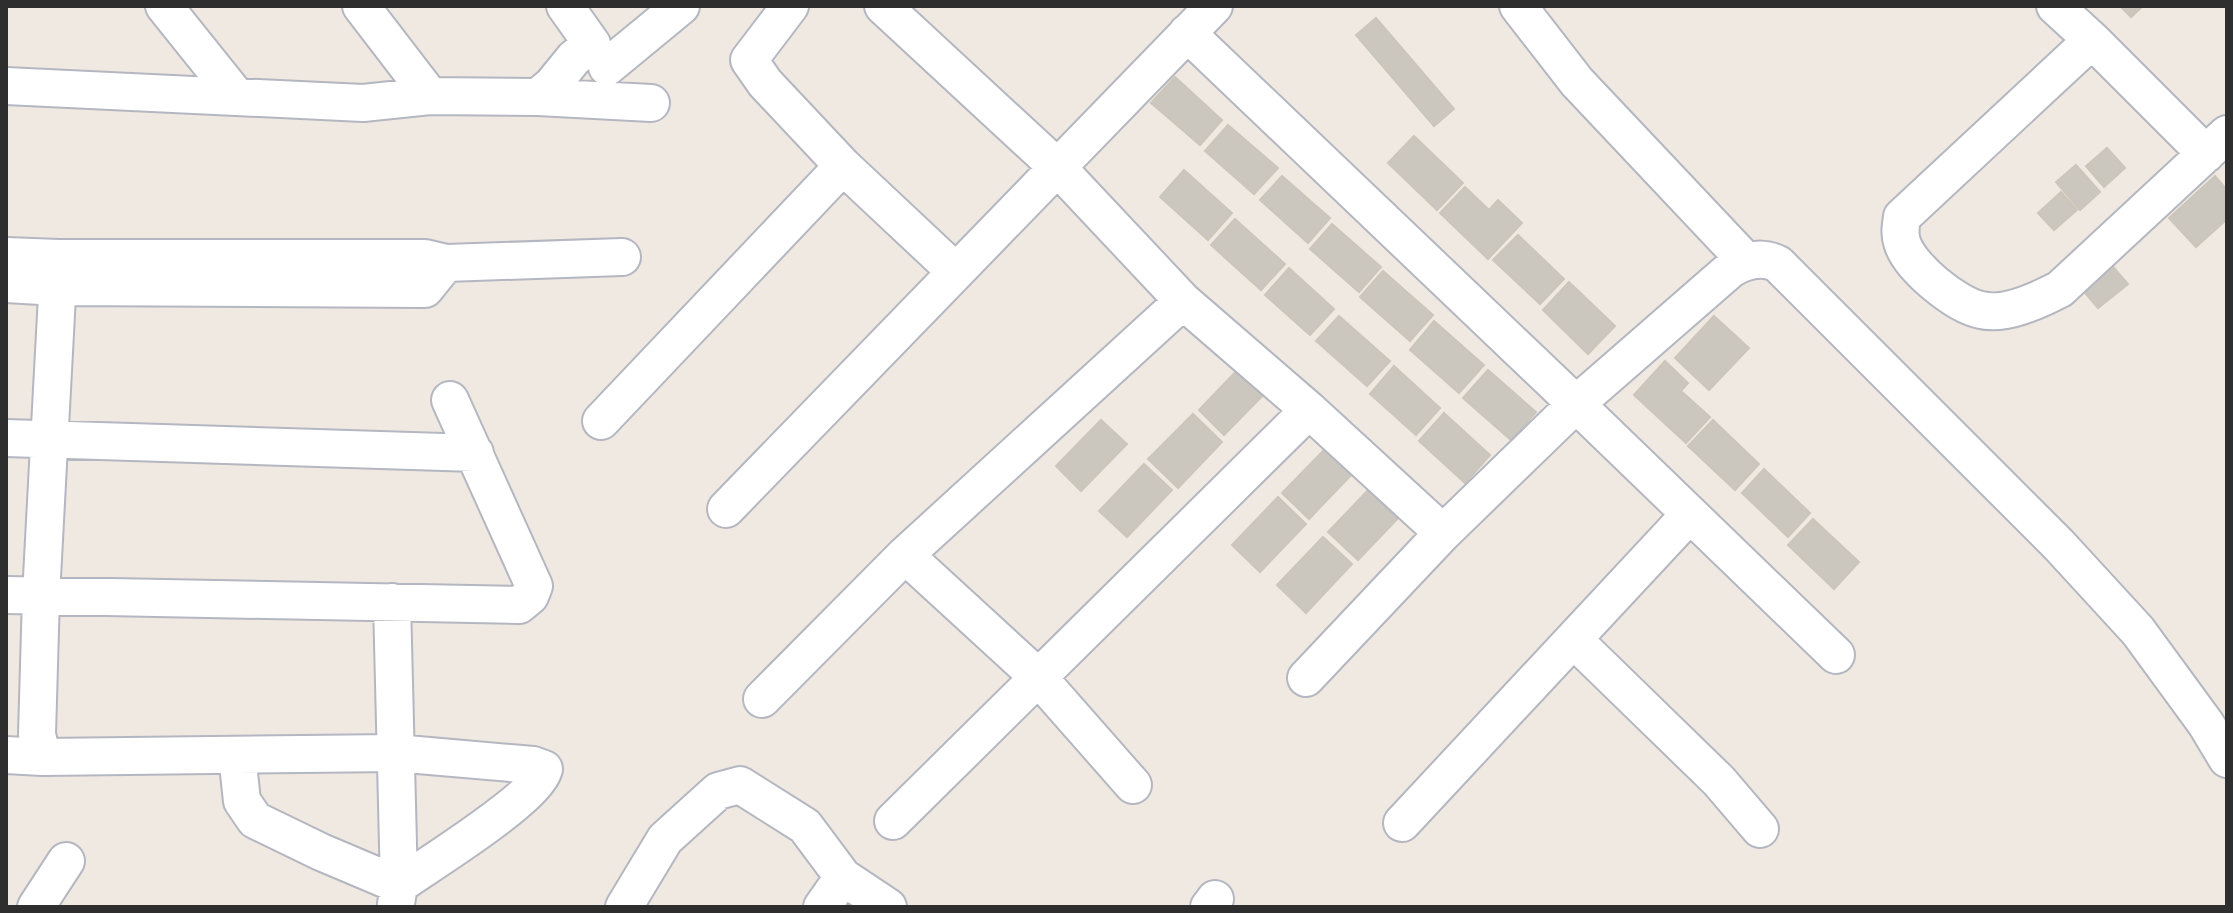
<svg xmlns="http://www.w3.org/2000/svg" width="2233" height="913" font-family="'Titillium Web',sans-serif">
  <rect width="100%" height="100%" fill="#efe9e1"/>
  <path fill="#cbc7bf" stroke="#cbc5ba" stroke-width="2" d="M2120 6H2143L2131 17Z
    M1376 18 1454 109 1434 126 1356 35Z
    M1175 77 1222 120 1200 145 1151 103Z
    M1228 125 1278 168 1254 194 1205 151Z
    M1414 136 1463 183 1437 210 1388 163Z
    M2107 148 2125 168 2104 187 2086 166Z
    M2076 165 2100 192 2080 210 2056 182Z
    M1184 170 1232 213 1208 240 1160 197Z
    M1282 176 1330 218 1308 243 1260 200Z
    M2215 176 2227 190V219L2196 247 2169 218Z
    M1465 187 1489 210 1498 200 1522 223 1488 259 1440 213Z
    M2061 192 2077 210 2054 230 2038 213Z
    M1235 219 1285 264 1261 290 1211 245Z
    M1332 224 1381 267 1359 292 1310 249Z
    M1518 235 1564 279 1540 304 1493 260Z
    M2109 262 2128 284 2098 308 2079 286Z
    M1289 268 1334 309 1310 335 1265 295Z
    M1383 271 1433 315 1410 341 1360 297Z
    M1569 282 1615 326 1588 354 1543 310Z
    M1339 316 1390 361 1367 386 1316 341Z
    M1714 316 1749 348 1709 390 1675 358Z
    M1434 321 1484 365 1459 393 1410 350Z
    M1665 361 1688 383 1681 391 1710 417 1686 443 1634 395Z
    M1245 362 1271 387 1224 435 1199 410Z
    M1394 366 1440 408 1416 435 1370 394Z
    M1488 370 1536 412 1511 440 1463 398Z
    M1444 413 1490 455 1465 483 1419 441Z
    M1193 414 1222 442 1178 488 1148 459Z
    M1101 420 1127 444 1081 491 1056 466Z
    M1713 420 1759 464 1735 490 1688 446Z
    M1330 444 1356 470 1309 519 1282 493Z
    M1144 464 1172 490 1127 537 1099 511Z
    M1764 469 1810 513 1788 537 1742 493Z
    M1374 484 1403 513 1358 560 1328 532Z
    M1278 497 1306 524 1260 572 1232 545Z
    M1813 519 1859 562 1834 589 1788 545Z
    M1323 537 1352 564 1306 613 1277 585Z"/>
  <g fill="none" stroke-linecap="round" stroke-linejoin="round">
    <g stroke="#b4b7c1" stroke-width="40">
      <path id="minor" d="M164 6 237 97
        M361 6 430 96
        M790 6 749 60 765 83 843 166 956 272
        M883 6 1057 167 1183 301
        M1518 6 1577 82 1745 260
        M2055 6 2092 40 2206 154
        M1187 33 1576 404 1836 655
        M2092 40 1902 217C1901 225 1899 233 1902 242 1909 267 1956 305 1981 310 2005 316 2039 300 2060 289L2227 134
        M607 67 681 6
        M6 86 363 103 430 96 538 97 552 85 574 58 592 44 565 6
        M538 97 651 103
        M6 256 59 258H425L446 263 622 257
        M6 284 58 287 425 289 446 263
        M601 421 843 166
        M6 438 475 453
        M726 509 1214 6
        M6 595 519 605 530 596 534 586 450 400
        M392 602 399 885 396 904
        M1574 640 1719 781 1760 829
        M1306 678 1443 533
        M762 699 905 555
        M6 755 42 757 37 734 41 596 59 258
        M42 757 395 753 533 765 544 769C537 798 429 864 399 885L321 852 255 820 242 801 237 755
        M1133 785 1038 677 905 555 1183 301 1309 410 1443 533 1576 404 1731 269C1746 260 1762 256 1778 264L2059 545 2138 631 2206 724 2227 759
        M893 821 1309 410
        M1402 823 1690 514
        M36 907 66 861
        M624 907 665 839 718 791 740 785 805 826 843 877 888 907
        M822 907 843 877
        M1209 907 1215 899"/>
    </g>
    <use href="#minor" stroke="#fff" stroke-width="36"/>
  </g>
  <rect width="2233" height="913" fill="none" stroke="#2e2e2e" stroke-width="16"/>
</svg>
